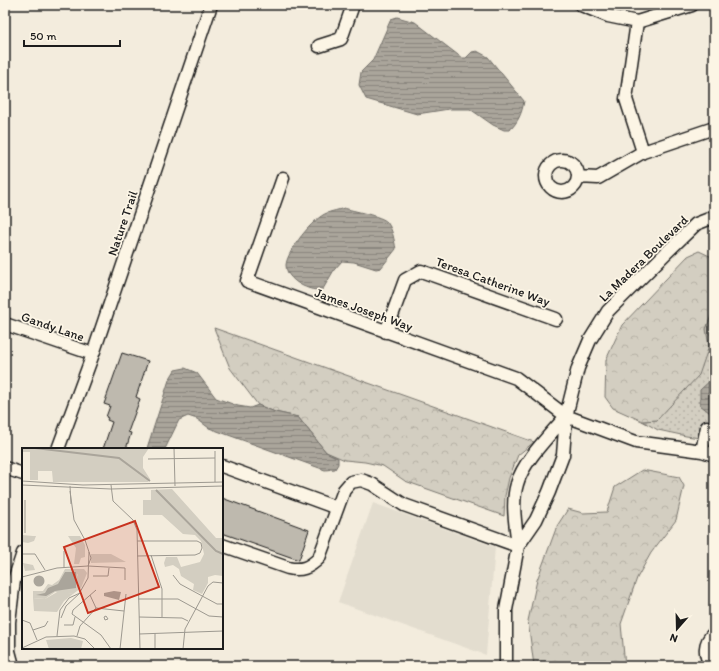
<svg xmlns="http://www.w3.org/2000/svg" width="719" height="671" font-family="Itim,sans-serif">
  <defs>
    <pattern id="grass-dots" width="8" height="8" patternUnits="userSpaceOnUse"><rect width="8" height="8" fill="#d3cec1"/><path d="M2 2h.1M6 6h.1" fill="none" stroke="#b5b0a5" stroke-width="1.8" stroke-linecap="round"/></pattern>
    <pattern id="forest-crowns" width="20" height="18" patternUnits="userSpaceOnUse"><rect width="20" height="18" fill="#d3cec1"/><path d="M2 6a3 3 0 1 1 6 0M12 15a3 3 0 1 1 6 0" fill="none" stroke="#b5b0a5"/></pattern>
    <pattern id="water-rules" width="6" height="5" patternUnits="userSpaceOnUse"><rect width="6" height="5" fill="#aaa59b"/><path d="M0 2.5h6" fill="none" stroke="#8a867e"/></pattern>
  </defs>
  <rect width="100%" height="100%" fill="#f3ecdd"/>
  <filter id="ink" filterUnits="userSpaceOnUse"><feTurbulence type="fractalNoise" baseFrequency=".025" numOctaves="2"/><feDisplacementMap in="SourceGraphic" scale="8" xChannelSelector="R" yChannelSelector="G"/><feConvolveMatrix kernelMatrix="1 2 1 2 8 2 1 2 1" color-interpolation-filters="sRGB"/></filter>
  <g filter="url(#ink)">
    <path fill="#e3ddcf" d="M373 503 495 547 486 655 338 602Z"/>
    <path fill="url(#grass-dots)" stroke="#78756e" d="M714 308V440L686 436 658 430 642 421 657 420 709 346 706 329Z"/>
    <path fill="url(#forest-crowns)" stroke="#78756e" d="M699 251 714 258V308L706 329 709 346 699 375 657 420 642 421 613 408 605 397 606 360 622 325 688 256Z
      M214 328 534 442 518 455 509 478 505 496 504 516 405 481 383 466 365 462 345 460 326 452 298 417 275 412 258 405 230 368Z
      M642 470 679 477 684 486 676 520 651 553 637 578 621 624 625 666H534L528 621 537 580 557 526 568 509 583 513 607 512 615 487Z"/>
    <path fill="url(#water-rules)" stroke="#716e68" d="M397 17 415 22 462 58H466L472 52 477 51 488 57 524 101C522 113 518 122 510 130H504L493 125 470 109H449L417 114 366 99 359 85 361 72 373 60 391 19Z
      M344 208C353 211 382 216 387 222 393 230 394 240 396 249L381 268 376 269 354 262 342 261 334 270 323 289C315 291 310 289 303 286 295 282 286 275 286 265 287 251 313 218 327 213 332 211 339 210 344 208Z
      M185 368 197 373 216 398 238 406 250 408 258 405 275 412 298 417 326 452 338 458V464L335 469 325 470 209 428 197 419 188 416 179 420 165 449H147L148 445 169 380 175 370Z
      M714 377V416L700 405V390Z"/>
    <path fill="#beb9ae" stroke="#1c1c1c" d="M122 353 148 361 136 397 140 399 128 432 131 433 126 449H103L112 422 107 420 108 418 106 417 110 406 104 404Z
      M222 498 309 530 299 560 222 533Z"/>
    <g fill="none" stroke-linecap="round" stroke-linejoin="round">
      <g stroke="#1c1c1c" stroke-width="15">
        <path id="minor" d="M581 5 608 16 637 22 692 5
          M637 22 626 99 643 152
          M319 46 341 39 353 5
          M546 176a16 16 0 1 1 32 0a16 16 0 1 1-32 0Z
          M578 177 598 178 643 152 714 128
          M283 178 247 281 516 378 566 416 636 442 702 451 714 455
          M5 324 93 354
          M386 332 405 280 421 271 556 319
          M566 416C551 434 523 461 517 484 511 504 516 526 518 546L536 520 549 492 563 455 566 416 578 368 590 340 608 311 667 252 696 224 714 217
          M58 449 93 354 211 5
          M702 451 707 427
          M222 466 337 508
          M5 468 23 474
          M222 545 288 568C301 571 309 568 319 558L344 490 351 482 361 480 372 484 404 505 518 546 506 610V666
          M13 666 9 651V622L14 580 23 553
          M712 666C703 655 704 642 714 633"/>
      </g>
      <use href="#minor" stroke="#fcf5e5" stroke-width="12"/>
    </g>
  </g>
  <g text-anchor="middle" stroke-width="3.5" stroke-linejoin="round" paint-order="stroke">
    <g font-size="13" fill="#1c1c1c" stroke="#fcf5e5">
      <text transform="translate(122 223) rotate(-71)" y="5">Nature Trail</text>
      <text transform="translate(643 258) rotate(-44)" y="5">La Madera Boulevard</text>
      <text transform="translate(493 281) rotate(20)" y="5">Teresa Catherine Way</text>
      <text transform="translate(364 309) rotate(20)" y="5">James Joseph Way</text>
      <text transform="translate(53 326) rotate(19)" y="5">Gandy Lane</text>
    </g>
  </g>
  <g transform="translate(22 448)">
    <rect width="201" height="201" fill="#f3ecdd"/>
    <path d="M43 121H59L55 127 59 140 51 146 33 144 23 151 11 150V143H21L26 136 30 137 37 132ZM49 190 61 193 59 201H27L24 192Z" fill="#d3cec1"/>
    <path d="M0 0H127L121 9V20L128 31 126 34H31L30 23H16V32H8V4H0ZM150 41 194 90H201V128L193 127 186 129V135L180 146 171 142 172 136 159 128 157 121 151 117 143 119 142 115 144 109H155L159 119 178 114 182 106 179 93 173 87 161 86 140 67H121V52H129V42ZM0 87 11 88H14L12 93 6 95 0 94ZM46 88H58L63 97V109L59 110 57 116H52L54 100ZM69 106H89L104 114 69 115ZM1 115 11 117 13 122 3 123ZM57 121H62L65 125 59 140 56 138 55 130ZM37 143 51 146 42 153 35 164 12 163 11 150 23 151Z" fill="#d3cec1"/>
    <path d="M43 124H54V140L33 143 24 148 14 147 23 145 26 140 36 136ZM11.5 133a5.5 5.5 0 1 1 11 0a5.5 5.5 0 1 1-11 0ZM92 143 99 144 97 152 82 148V145Z" fill="#aaa59b"/>
    <path fill="none" stroke="#aaa59b" stroke-width="2" d="M13 0 97 10 128 33M134 42 194 103 201 106"/>
    <path fill="none" stroke="#9d9990" stroke-width="1" d="M152 0 153 38M193 3V34M126 11 193 10M0 33 61 37 201 34M0 37 89 41 201 38M89 37 91 53 111 72 115 82 118 201M48 38 49 56M48 43 52 72 63 92 67 104M3 52V85M115 93H175L179 95 180 100 178 105 173 107 115 108M0 106H13L23 122M129 107 140 141V169M42 120V103M151 127 158 136 195 156H201M71 128H86L87 120M0 129 35 120 66 118 103 120V132M74 142 51 162 50 166 79 187 89 201M58 144 66 130 67 104 69 110 66 118M68 147 74 160M116 151H156L187 168 201 169M84 168 86 171 83 172 82 169ZM117 169 160 170 166 173M0 172 8 175 15 192M42 177H51L53 169M11 182 23 178 26 173M133 185V201M117 186 201 183M35 188 38 162 47 150 58 145 44 158 39 170M55 188 58 178 74 160 102 163M0 200 24 189 52 188 63 191 73 201M98 201 104 146M161 201 163 181 186 138 191 134 201 135"/>
    <path fill="#c8321e" fill-opacity="0.15" stroke="#c8321e" stroke-width="2" d="M113 73 137 139 66 165 42 99Z"/>
    <rect width="201" height="201" fill="none" stroke="#1c1c1c" stroke-width="2"/>
  </g>
  <rect width="719" height="671" fill="none" stroke="#fcf5e5" stroke-width="20"/>
  <rect x="10" y="10" width="699" height="651" fill="none" stroke="#1c1c1c" stroke-width="1.5" filter="url(#ink)"/>
  <g transform="translate(677 629) rotate(200)" stroke="#fcf5e5" stroke-width="3" paint-order="stroke">
  <path d="M0-3L7 15L0 10L-7 15Z" fill="#1c1c1c"/>
  <text y="-6" font-size="11" font-weight="bold" text-anchor="middle" fill="#1c1c1c">N</text>
  </g>
  <path d="M24 40v6h96v-6" fill="none" stroke="#1c1c1c" stroke-width="2"/>
  <text x="30" y="40" font-size="12" fill="#1c1c1c" stroke="#fcf5e5" stroke-width="3" paint-order="stroke">50 m</text>
</svg>
